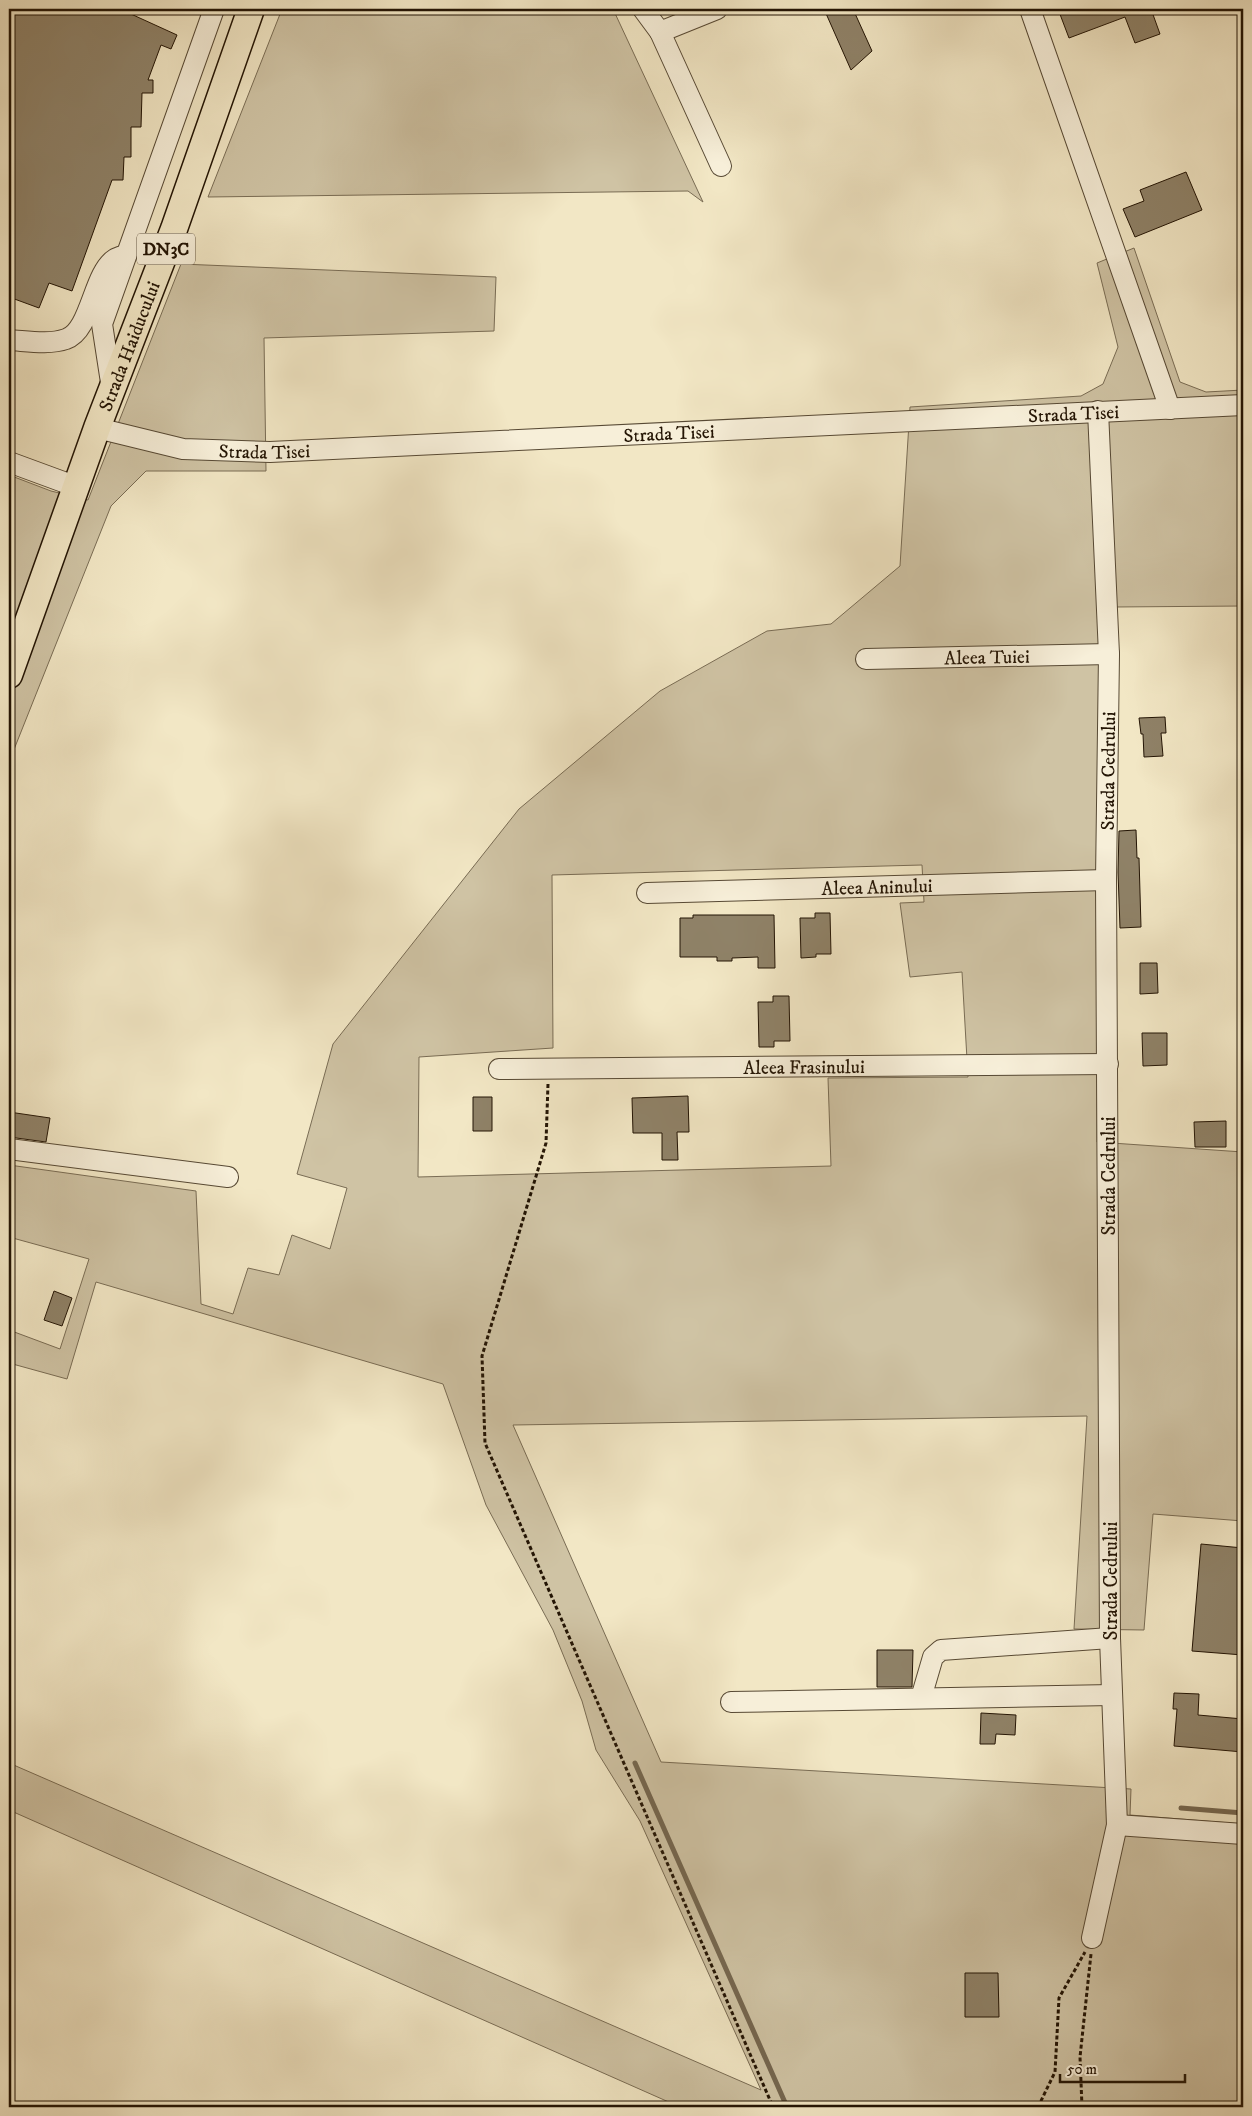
<svg xmlns="http://www.w3.org/2000/svg" width="1252" height="2116" font-family="'IM FELL DW Pica',serif">
  <rect width="100%" height="100%" fill="#f2e7c5"/>
  <filter id="stains"><feTurbulence type="fractalNoise" baseFrequency=".004" numOctaves="4"/><feColorMatrix values="0 0 0 0 .2 0 0 0 0 .09 0 0 0 0 .02 0 0 0 .5 -.17"/></filter>
  <radialGradient id="worn" r=".72"><stop offset=".6" stop-color="#630" stop-opacity="0"/><stop offset="1" stop-color="#630" stop-opacity=".3"/></radialGradient>
  <path fill="#cfc3a4" stroke="#796c54" fill-rule="evenodd" d="M282 9H613L703 202 688 191 208 197Z
    M1134 248 1180 382 1206 392 1243 390V606L1114 607 1098 898 1097 1142 1243 1152V1521L1153 1514 1144 1630 1074 1629 1087 1416 513 1425 661 1762 1131 1789 1130 1815 1243 1824V2107H680L9 1810V1763L761 2090 640 1821 596 1750 582 1701 553 1630 486 1505 443 1384 96 1282 67 1379 9 1363V1330L60 1349 89 1259 9 1237V1165L196 1191 201 1304 233 1314 248 1268 279 1275 292 1235 330 1249 347 1188 297 1174 333 1044 519 809 660 691 767 631 831 624 900 566 910 407 1081 396 1103 384 1118 347 1097 263ZM922 865 924 902 900 903 910 977 962 972 968 1077 828 1078 831 1166 418 1177 419 1057 553 1048 552 875Z
    M181 264 496 277 494 331 264 338 266 471H146L111 506 9 762V475L51 491 88 500Z"/>
  <g fill="none" stroke-linecap="round" stroke-linejoin="round">
    <path stroke="#756750" stroke-width="5" d="M635 1763 787 2107
      M1181 1808 1243 1813"/>
  </g>
  <path fill="#8f8268" stroke="#231404" d="M9 9H120L177 35 171 49 161 45 148 80H153V93H142L141 127H131V157H124L123 180H112L72 291 49 283 39 308 9 297Z
    M824 9H853L872 51 851 70Z
    M1058 9H1151L1160 34 1135 43 1125 17 1069 38Z
    M1186 172 1202 210 1135 237 1123 209 1144 201 1140 190Z
    M1165 717 1166 733H1161L1163 756 1144 757 1143 734H1141L1139 718Z
    M1136 830 1137 858H1139L1141 927 1120 928 1118 872 1119 831Z
    M815 913H830L831 954H816V957L801 958 800 918H815Z
    M693 915H774L775 968H758V957L732 958V961H717V957H680V918H693Z
    M1140 963H1157L1158 993 1140 994Z
    M773 996H789L790 1041H774V1047H759L758 1002H773Z
    M1142 1033H1167V1065L1143 1066Z
    M688 1096 689 1132H677L678 1160H662V1133H633L632 1098Z
    M473 1097H492V1131H473Z
    M9 1112 50 1118 46 1142 9 1137Z
    M1226 1121V1147H1195L1194 1122Z
    M54 1291 72 1298 62 1326 44 1320Z
    M1201 1544 1243 1548V1655L1192 1651Z
    M877 1650H913L912 1687H877Z
    M1174 1693 1199 1694 1198 1715 1243 1719V1752L1174 1746 1177 1709H1173Z
    M981 1713 1016 1715 1015 1735 996 1734 995 1744H980Z
    M965 1973H998L999 2017H965Z"/>
  <g fill="none" stroke-linecap="round" stroke-linejoin="round">
    <g stroke="#574934" stroke-width="22">
      <g id="minor">
        <path d="M643 9 660 32 717 9"/>
        <path d="M1030 9 1170 409"/>
        <path d="M660 32 721 166"/>
        <path d="M9 340C27 341 49 345 66 339 91 331 93 273 115 259 118 257 123 256 126 255"/>
        <path d="M112 389 102 324 214 9"/>
        <path id="s1" d="M97 428 183 449 270 452 1243 405"/>
        <path d="M9 462 77 487"/>
        <path id="s2" d="M866 659 1109 654"/>
        <path id="s3" d="M647 893 1106 880"/>
        <path id="s4" d="M499 1069 1108 1064"/>
        <path d="M9 1149 228 1177"/>
        <path d="M921 1698 933 1657 941 1650 1110 1638"/>
        <path d="M731 1702 1112 1695"/>
        <path d="M1117 1825 1243 1834"/>
        <path id="s5" d="M1092 1938 1117 1825 1110 1638 1106 880 1109 654 1098 411"/>
      </g>
    </g>
    <g stroke="#231404" stroke-width="29">
      <g id="major">
        <path id="s6" d="M9 675 97 428 174 229 251 9"/>
      </g>
    </g>
    <path stroke="#231404" stroke-width="3" stroke-dasharray="4 2.5" stroke-linecap="butt" d="M548 1084 546 1143 482 1356 485 1443 773 2107
      M1038 2107 1055 2072 1059 1998 1085 1952
      M1082 2107 1080 2057 1091 1954"/>
    <use href="#minor" stroke="#f7efd9" stroke-width="20"/>
    <use href="#major" stroke="#f2e7c5" stroke-width="26"/>
  </g>
  <g text-anchor="middle" stroke-width="4" stroke-linejoin="round" paint-order="stroke">
    <rect fill="#f7efd9" stroke="#635644" stroke-width="1" x="137" y="233.5" width="58" height="31" rx="4"/>
    <g font-size="18" font-weight="bold" fill="#231404">
      <text x="166" y="255">DN3C</text>
    </g>
    <g font-size="19" fill="#231404" stroke="#f7efd9">
      <text dy="7" stroke="none"><textPath href="#s6" startOffset="350">Strada Haiducului</textPath></text>
      <text dy="7" stroke="none"><textPath href="#s1" startOffset="980">Strada Tisei</textPath></text>
      <text dy="7" stroke="none"><textPath href="#s1" startOffset="575">Strada Tisei</textPath></text>
      <text dy="7" stroke="none"><textPath href="#s1" startOffset="170">Strada Tisei</textPath></text>
      <text dy="7" stroke="none"><textPath href="#s2" startOffset="121">Aleea Tuiei</textPath></text>
      <text dy="7" stroke="none"><textPath href="#s5" startOffset="1170">Strada Cedrului</textPath></text>
      <text dy="7" stroke="none"><textPath href="#s3" startOffset="230">Aleea Aninului</textPath></text>
      <text dy="7" stroke="none"><textPath href="#s4" startOffset="305">Aleea Frasinului</textPath></text>
      <text transform="translate(1108 1176) rotate(-90)" y="7">Strada Cedrului</text>
      <text transform="translate(1110 1581) rotate(-90)" y="7">Strada Cedrului</text>
    </g>
  </g>
  <rect width="1252" height="2116" fill="none" stroke="#f2e7c5" stroke-width="30"/>
  <rect x="10" y="10" width="1232" height="2096" fill="none" stroke="#231404" stroke-width="2.5"/>
  <rect x="15" y="15" width="1222" height="2086" fill="none" stroke="#231404"/>
  <path d="M1060 2074v8h125v-8" fill="none" stroke="#231404" stroke-width="2.5"/>
  <text x="1067" y="2074" font-size="15" fill="#231404" stroke="#f7efd9" stroke-width="4" paint-order="stroke">50 m</text>
  <rect width="100%" height="100%" filter="url(#stains)"/>
  <rect width="100%" height="100%" fill="url(#worn)"/>
</svg>
